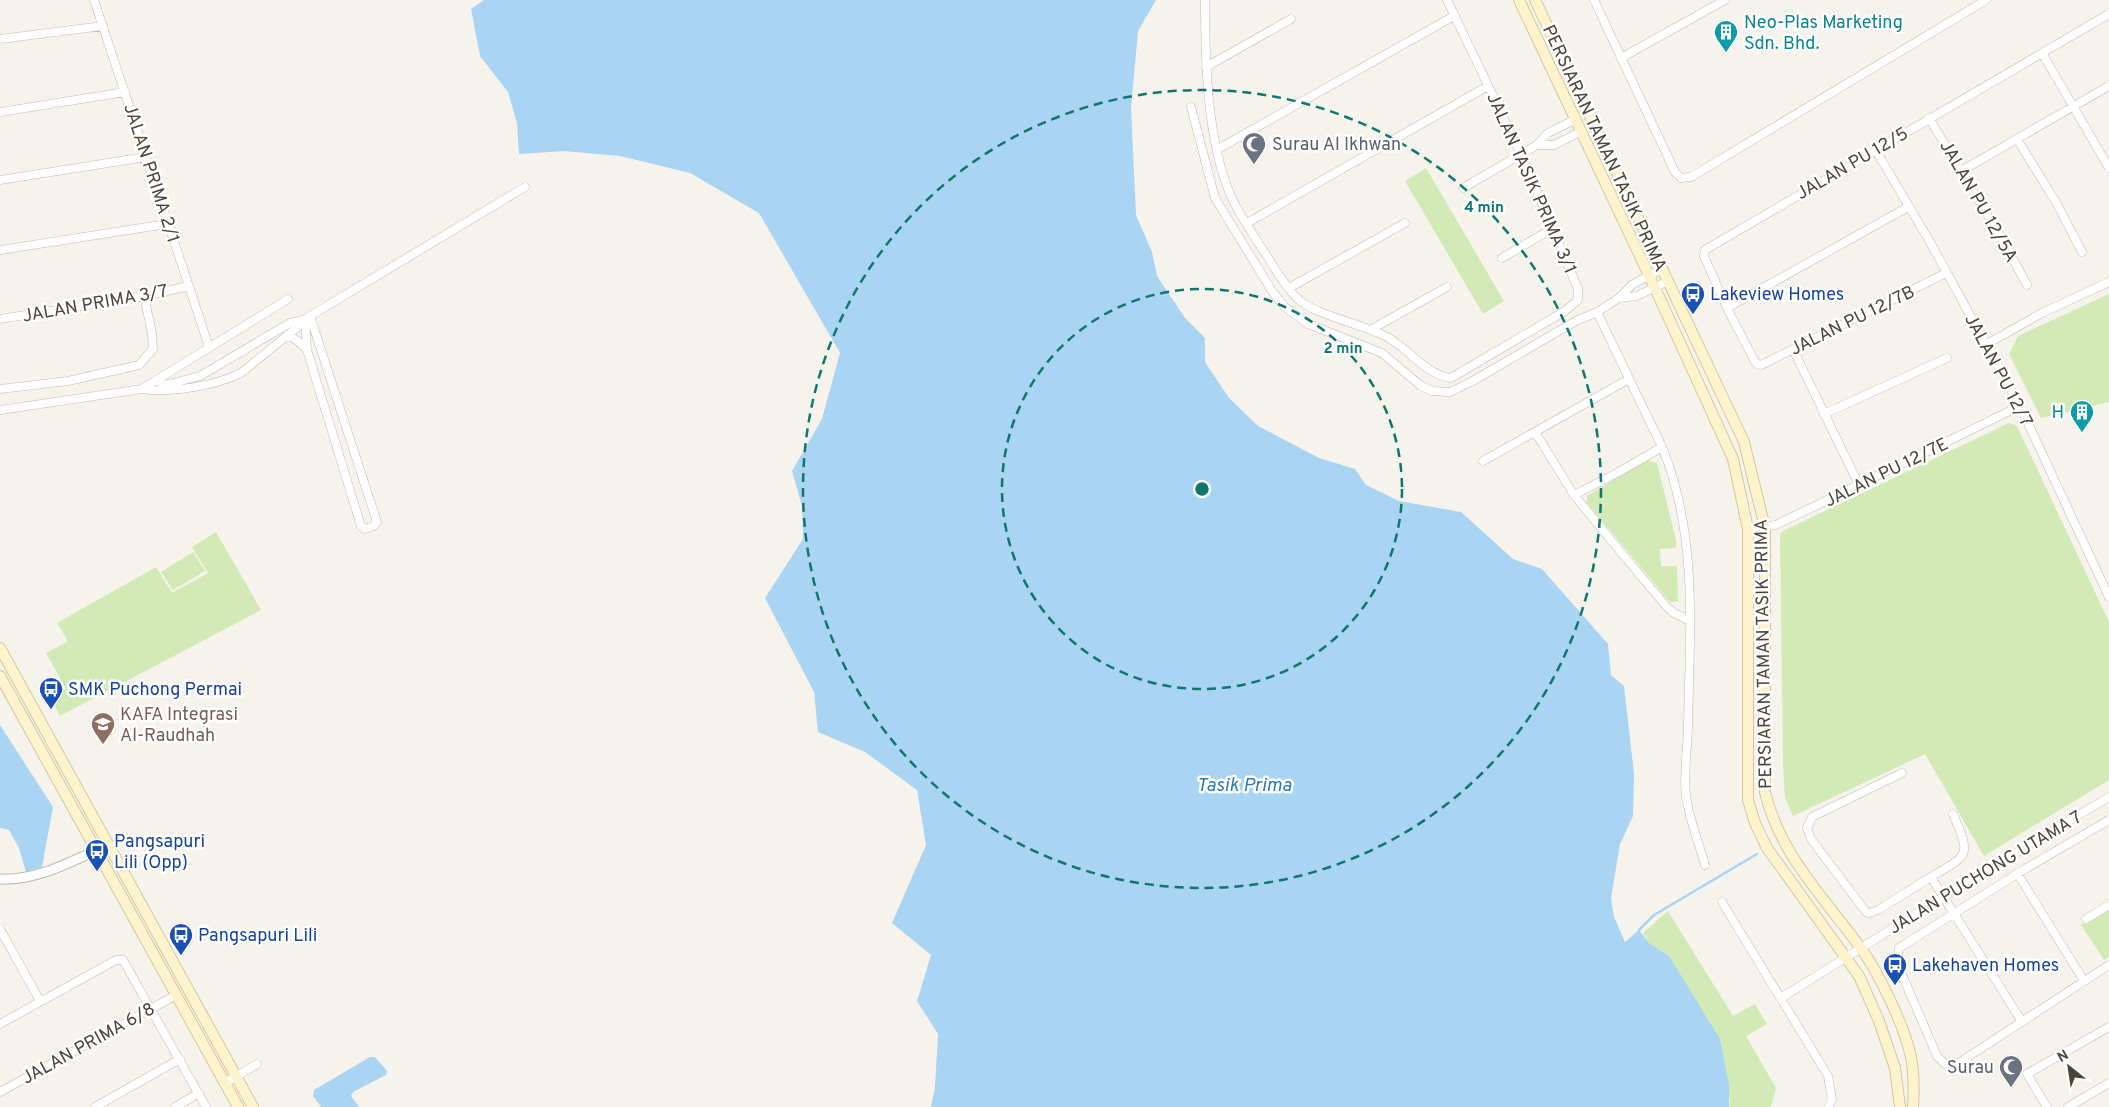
<svg xmlns="http://www.w3.org/2000/svg" width="2109" height="1107" font-family="Overpass,sans-serif">
  <rect width="100%" height="100%" fill="#f6f3ec"/>
  <path fill="#d2eab5" d="M1426 168 1504 301 1483 314 1405 181Z
    M2109 294V402L2041 418 2009 354 2018 336Z
    M2009 423 2017 426 2109 622V780L1984 856 1925 754 1793 816 1785 798 1783 767 1780 535 1783 531Z
    M1647 460 1657 463 1676 540V548L1660 549 1661 566H1677L1678 601 1670 602 1587 503V496Z
    M216 532 261 610 60 716 51 698 66 689 46 653 68 641 57 623 156 567 172 593 208 573 192 547Z
    M193 552 205 571 173 590 161 572Z
    M2109 909V956L2104 960 2081 925Z
    M1668 911 1733 1016 1755 1004 1767 1024 1746 1036 1776 1088 1771 1107H1729L1730 1100 1669 956 1649 943 1643 933Z"/>
  <path fill="#a9d4f2" d="M484 0H1156L1138 31 1131 108 1136 215 1152 252 1157 276 1185 318 1205 338V362L1229 398 1258 426 1319 458 1355 469 1366 485 1399 501 1461 512 1513 559 1542 569 1608 644 1611 675 1624 686 1634 774 1633 816 1620 844 1611 898 1614 917 1625 942 1639 930 1649 943 1669 956 1720 1039 1729 1085V1107H931L935 1087 938 1034 917 1001 931 955 892 923 926 845 917 790 865 752 818 732 814 692 765 598 803 539 802 506 792 471 822 419 840 353 759 213 690 173 620 156 564 151 519 154 517 123 508 92 480 56 471 9Z
    M0 725 53 807 42 867 26 872 19 848 9 830 0 828Z
    M370 1057H375L387 1071 386 1075 353 1092 351 1096 359 1107H321L313 1096 314 1090Z"/>
  <g fill="none" stroke-linecap="round" stroke-linejoin="round">
    <path stroke="#a9d4f2" stroke-width="2.5" d="M1639 930 1654 915 1757 854"/>
    <g stroke="#c2bbae" stroke-width="9">
      <path id="minor" d="M94 0 209 347
        M1205 0C1205 60 1207 139 1230 194 1238 213 1252 232 1263 250 1274 266 1283 285 1298 299 1315 315 1362 324 1385 336 1408 347 1424 374 1451 378L1565 311 1578 300V289L1521 154 1447 0
        M1594 0 1675 172 1681 178 1691 177 1986 0
        M0 39 103 26
        M2042 53 2109 168
        M1621 58 1725 0
        M1206 67 1291 19
        M1191 107 1215 198 1272 291 1285 307 1308 324 1382 353 1421 386 1432 391 1450 392 1471 382 1576 321 1597 312 1619 298 1633 284 1662 269
        M0 112 125 92
        M1929 118 2001 237 2027 285
        M2017 139 2057 204 2082 252
        M1537 145H1554L1582 131
        M1218 149 1454 16
        M1875 149 1930 242 2020 406 2109 597
        M1961 171 2109 86
        M0 180 146 157
        M1463 188 1537 145 1548 133 1576 119
        M1247 223 1488 86
        M0 250 167 224
        M1502 258 1553 228
        M1946 273 1761 365 1757 364 1754 360 1727 308 1704 256 1705 250 2109 14
        M1289 288 1405 223
        M1619 298 1637 296 1668 281
        M1727 308 1908 207
        M1597 312 1662 447C1698 533 1690 632 1688 724 1688 746 1683 775 1686 796 1689 819 1699 843 1705 865
        M0 319 144 296 189 286
        M305 319 307 350
        M1372 329 1447 287
        M287 335 298 341 307 350 361 526 365 529 374 526 377 522 310 316
        M1987 344 2042 313 2109 282
        M1793 349 1859 485
        M156 380 165 385 200 376 290 323 305 319
        M0 389 68 381 139 365 153 349 152 333 144 296
        M142 389C170 393 215 386 241 373L299 326 305 319 525 187
        M0 410 142 389 288 299
        M1824 414 1947 358
        M1535 432 1574 495 1624 556 1666 606 1674 613 1690 621
        M1483 461 1629 379
        M1574 495 1617 473 1662 447
        M1748 529 1776 525 2020 406
        M1902 773 1812 817 1807 828 1811 839 1866 912 1869 913 1878 910 1931 877 2022 1022
        M2109 820 2025 869 1899 948 1897 963 1937 1056 1945 1064 1954 1066 2109 965
        M2017 873 2084 981
        M1931 877C1970 854 1971 856 1953 814
        M1722 902 1828 1076 1832 1099 1829 1107
        M2086 919 2109 905
        M0 929 40 1001
        M1781 998 1967 882 2109 797
        M0 1024 116 960H123L206 1107
        M225 1083 257 1064
        M0 1092 176 995
        M95 1107 180 1059
        M175 1107 199 1093
        M2047 1107 2027 1074 2109 1027
        M2068 1107 2109 1083"/>
    </g>
    <g stroke="#c2bbae" stroke-width="11">
      <path id="tertiary" d="M0 879C38 881 74 860 108 845"/>
    </g>
    <g stroke="#d6c79b" stroke-width="12">
      <path id="secondary" d="M1519 0 1655 288 1733 459 1748 529V800L1755 823 1767 848 1859 976 1879 1021 1895 1068 1900 1107
        M1535 0 1744 442 1765 528V792C1779 853 1824 898 1860 947 1879 973 1904 1025 1911 1057 1914 1073 1914 1091 1913 1107
        M0 648 253 1107
        M0 676 238 1107"/>
    </g>
    <use href="#minor" stroke="#fff" stroke-width="8"/>
    <use href="#tertiary" stroke="#fff" stroke-width="9"/>
    <use href="#secondary" stroke="#fff3cd" stroke-width="10"/>
  </g>
  <g fill="none" stroke="#0f766e" stroke-width="2.5" stroke-dasharray="9 6">
    <circle cx="1202" cy="489" r="200"/>
    <circle cx="1202" cy="489" r="399"/>
  </g>
  <defs>
    <g id="building-pin" transform="scale(1.25)"><path d="M0 17L-7.5 6A9.5 9.5 0 1 1 7.5 6Z" fill="#0f9aa8" stroke="#fff"/><path d="M-4-6H4V6H1V3H-1V6H-4ZM-2.5-4.3h1.7v1.8h-1.7ZM.8-4.3h1.7v1.8H.8ZM-2.5-1h1.7V.8h-1.7ZM.8-1h1.7V.8H.8Z" fill="#fff"/></g>
    <g id="mosque-pin" transform="scale(1.25)"><path d="M0 17L-7.5 6A9.5 9.5 0 1 1 7.5 6Z" fill="#6b7280" stroke="#fff"/><path d="M3.5-4.9A6 6 0 1 0 3.5 4.9A5 5 0 1 1 3.5-4.9Z" fill="#fff"/></g>
    <g id="bus-pin" transform="scale(1.25)"><path d="M0 17L-7.5 6A9.5 9.5 0 1 1 7.5 6Z" fill="#1a4fb4" stroke="#fff"/><path d="M-5-6H5V4H4V6H2V4H-2V6H-4V4H-5ZM-3.5-4V0h7V-4ZM-3.5 1.2v1.5H-2V1.2ZM2 1.2v1.5H3.5V1.2Z" fill="#fff"/></g>
    <g id="school-pin" transform="scale(1.25)"><path d="M0 17L-7.5 6A9.5 9.5 0 1 1 7.5 6Z" fill="#8d6e63" stroke="#fff"/><path d="M0-5L7-2L0 1L-7-2ZM-4 1L0 2.5L4 1V4Q0 6-4 4Z" fill="#fff"/></g>
  </defs>
  <g fill-rule="evenodd">
    <use href="#building-pin" x="1726" y="32"/>
    <use href="#mosque-pin" x="1254" y="144"/>
    <use href="#bus-pin" x="1693" y="294"/>
    <use href="#building-pin" x="2082" y="412"/>
    <use href="#bus-pin" x="51" y="689"/>
    <use href="#school-pin" x="103" y="724"/>
    <use href="#bus-pin" x="97" y="851"/>
    <use href="#bus-pin" x="181" y="935"/>
    <use href="#bus-pin" x="1895" y="965"/>
    <use href="#mosque-pin" x="2011" y="1067"/>
  </g>
  <g text-anchor="middle" stroke-width="5" stroke-linejoin="round" paint-order="stroke">
    <g font-size="18" fill="#0d838f" stroke="#fff" text-anchor="start">
      <text x="1744" y="28">Neo-Plas Marketing<tspan x="1744" dy="21">Sdn. Bhd.</tspan></text>
      <text x="2064" y="418" text-anchor="end">H</text>
    </g>
    <g font-size="18" fill="#5b616d" stroke="#fff" text-anchor="start">
      <text x="1272" y="150">Surau Al Ikhwan</text>
      <text x="1994" y="1073" text-anchor="end">Surau</text>
    </g>
    <g font-size="18" fill="#4b4439" stroke="#fff">
      <text transform="translate(1605 148) rotate(65)" y="6">PERSIARAN TAMAN TASIK PRIMA</text>
      <text transform="translate(1852 163) rotate(-30)" y="6">JALAN PU 12/5</text>
      <text transform="translate(152 173) rotate(72)" y="6">JALAN PRIMA 2/1</text>
      <text transform="translate(1532 183) rotate(66)" y="6">JALAN TASIK PRIMA 3/1</text>
      <text transform="translate(1979 201) rotate(60)" y="6">JALAN PU 12/5A</text>
      <text transform="translate(95 303) rotate(-10)" y="6">JALAN PRIMA 3/7</text>
      <text transform="translate(1852 320) rotate(-26)" y="6">JALAN PU 12/7B</text>
      <text transform="translate(1999 370) rotate(62)" y="6">JALAN PU 12/7</text>
      <text transform="translate(1886 472) rotate(-26)" y="6">JALAN PU 12/7E</text>
      <text transform="translate(1763 654) rotate(-91)" y="6">PERSIARAN TAMAN TASIK PRIMA</text>
      <text transform="translate(1985 872) rotate(-31)" y="6">JALAN PUCHONG UTAMA 7</text>
      <text transform="translate(88 1043) rotate(-29)" y="6">JALAN PRIMA 6/8</text>
    </g>
    <g font-size="18" fill="#164399" stroke="#fff" text-anchor="start">
      <text x="1710" y="300">Lakeview Homes</text>
      <text x="68" y="695">SMK Puchong Permai</text>
      <text x="114" y="847">Pangsapuri<tspan x="114" dy="21">Lili (Opp)</tspan></text>
      <text x="198" y="941">Pangsapuri Lili</text>
      <text x="1912" y="971">Lakehaven Homes</text>
    </g>
    <g font-size="18" fill="#785e54" stroke="#fff" text-anchor="start">
      <text x="120" y="720">KAFA Integrasi<tspan x="120" dy="21">Al-Raudhah</tspan></text>
    </g>
    <g font-size="19" font-style="italic" fill="#2e7ab2" stroke="#fff">
      <text x="1244" y="791">Tasik Prima</text>
    </g>
  </g>
  <circle cx="1202" cy="489" r="8" fill="#0f766e" stroke="#fff" stroke-width="2.5"/>
  <g font-size="15" text-anchor="middle" font-weight="bold" fill="#0f766e" stroke="#fff" stroke-width="5" stroke-linejoin="round" paint-order="stroke">
    <text x="1484" y="212">4 min</text>
    <text x="1343" y="353">2 min</text>
  </g>
  <g transform="translate(2069 1067) rotate(330)" stroke="#ffffff" stroke-width="4" paint-order="stroke">
  <path d="M0-4L9 19L0 12L-9 19Z" fill="#4b4439"/>
  <text y="-8" font-size="14" font-weight="bold" text-anchor="middle" fill="#4b4439">N</text>
  </g>
</svg>
